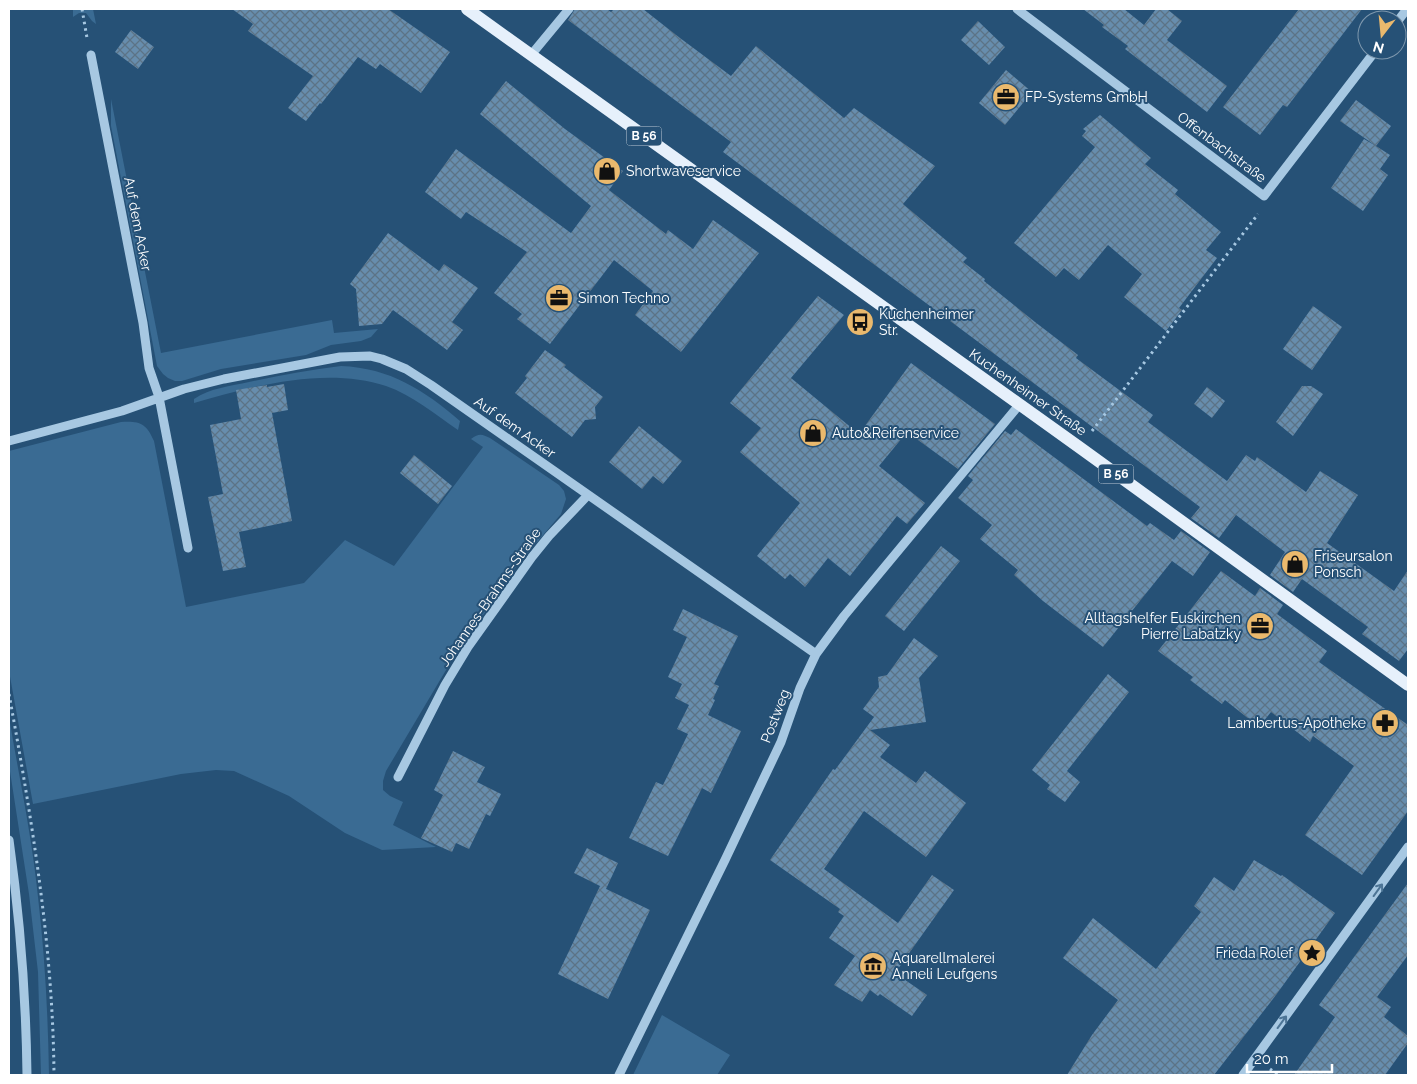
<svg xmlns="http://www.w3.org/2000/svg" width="1417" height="1084" font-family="Raleway,sans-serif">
  <defs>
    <pattern id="building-cross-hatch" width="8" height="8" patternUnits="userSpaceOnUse" patternTransform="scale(1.25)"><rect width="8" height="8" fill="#678dad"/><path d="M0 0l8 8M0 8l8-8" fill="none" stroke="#5c7386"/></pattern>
  </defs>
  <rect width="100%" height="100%" fill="#265176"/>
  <path fill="#3a6b93" d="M73 9H93L96 24 92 21 86 13H79L73 17Z
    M111 99 161 353 332 320 334 333 378 329 371 337 361 341 331 345 306 355 221 369 182 381H175L168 378 163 374 157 366 111 126Z
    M341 366C390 368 424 390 460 421L458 430C435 414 412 395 386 386 326 366 252 386 194 403V399C210 388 231 386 249 382 280 375 310 370 341 366Z
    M121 422C140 421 146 423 154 441L186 607 304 583 345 540 394 566 483 447 471 439C479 433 482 434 490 438L559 485 564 491 566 499 561 514 516 567 466 640 449 665 386 771 383 781V790L390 796 403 802 393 825 436 847 382 850 345 833 289 796 234 771 216 770 181 774 33 804 9 671V451Z
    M9 717C19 777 32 836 38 897 45 956 48 1016 49 1075H41L38 972 29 894 9 765Z
    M662 1015 730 1055 717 1075H633Z"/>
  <path fill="url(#building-cross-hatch)" d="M232 9H388L450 52 421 93 380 64 376 69 358 57 321 104 320 103 306 121 288 108 313 76 248 31 253 24Z
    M575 9H607L611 12 614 9H643L680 38 731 76 756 46 844 118 854 108 935 166 903 204 967 258 963 262 985 279 984 281 1035 322 1078 355 1076 358 1153 415 1148 422 1227 481 1246 455 1255 461 1257 457 1306 492 1320 471 1358 495 1327 543 1394 591 1408 570V649L1399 661 1362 634 1368 627 1302 579 1293 592 1270 575 1285 552 1236 515 1219 538 1191 518 1200 507 723 152 731 142 568 20Z
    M1083 9H1124L1144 25 1156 9H1167L1182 21 1167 40 1227 86 1207 112 1125 49 1128 46 1102 27 1104 25Z
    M1299 9H1362L1287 107 1283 105 1260 135 1223 107Z
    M978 21 1005 47 989 65 961 40Z
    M131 30 154 47 138 69 115 52Z
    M1006 70 1032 92 1005 125 979 103Z
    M506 81 565 129 623 171 609 190 666 234 668 230 693 249 713 220 759 253 681 352 635 315 653 291 614 260 550 344 517 319 522 314 494 293 527 252 466 212 461 219 425 192 456 149 571 233 591 206 480 114Z
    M1356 100 1391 126 1376 146 1390 155 1380 169 1388 175 1363 211 1331 188 1364 139 1376 146 1340 121Z
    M1100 115 1151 158 1145 164 1178 190 1175 194 1221 232 1206 250 1217 258 1179 308 1182 310 1166 331 1124 297 1142 274 1108 245 1079 280 1064 268 1056 277 1014 243 1095 147 1082 136 1086 131 1083 129Z
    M388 233 439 271 444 264 478 288 452 322 463 330 447 350 393 310 382 324 359 326 356 289 350 284Z
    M818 296 844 315 791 378 859 434 911 363 995 424 958 469 907 432 879 466 925 503 907 524 897 516 850 576 828 558 805 587 790 574 785 579 757 556 800 503 740 452 761 428 730 403Z
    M1313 306 1342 327 1312 370 1283 349Z
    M545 350 566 365 564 367 603 397 595 407 596 419 585 420 572 437 515 393 527 378 525 376Z
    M284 384 288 410 272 413 292 521 239 532 246 567 223 571 208 497 223 494 210 425 241 419 236 390 267 385V387Z
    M1302 386H1311L1323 394 1293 436 1276 422Z
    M1207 387 1225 401 1212 418 1194 404Z
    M639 426 682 461 663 484 653 476 642 489 609 462Z
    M1016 429 1147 526 1150 523 1174 540 1181 531 1210 552 1193 576 1172 561 1103 647 1043 601 1014 575 1018 570 980 539 992 525 958 498 973 480 968 476 1005 431 1011 435Z
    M414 455 452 486 438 504 400 473Z
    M941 546 960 561 904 631 885 616Z
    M1221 571 1255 596 1260 588 1283 605 1277 614 1327 651 1319 662 1408 725V811L1362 875 1305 835 1354 766 1313 736 1310 742 1271 712 1259 727 1225 700 1222 704 1190 680 1193 677 1158 651Z
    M683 609 738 636 714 684 719 686 713 699 715 700 708 715 741 731 711 793 702 788 668 856 629 838 656 782 663 785 688 734 677 729 689 705 675 698 682 684 668 677 687 637 673 630Z
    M914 638 938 656 919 678 926 722 870 730 890 745 880 757 916 783 925 771 966 803 926 857 864 811 824 869 898 923 932 875 954 890 895 973 927 995 912 1016 880 994 878 996 870 990 862 1002 834 985 855 956 829 938 844 916 838 912 840 909 770 860 833 769 835 770 874 717 863 709 879 687 878 677 887 675Z
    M1108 674 1129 692 1067 771 1080 782 1065 802 1047 789 1050 785 1032 770Z
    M453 751 485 767 477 782 501 794 490 816 486 814 469 849 456 843 452 852 421 838 443 795 434 790Z
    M587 848 618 863 606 889 574 873Z
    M1254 860 1281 876 1282 875 1335 913 1276 995 1214 1075H1067L1092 1035 1118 1000 1063 958 1093 918 1156 969 1201 912 1194 906 1214 877 1234 891Z
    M1408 883V955L1377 997 1391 1007 1384 1017 1408 1036V1043L1385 1075H1294L1335 1017 1319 1005Z
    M600 886 650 910 608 999 558 974Z"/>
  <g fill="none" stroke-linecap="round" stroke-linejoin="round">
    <path stroke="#a7c8e2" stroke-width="3" stroke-dasharray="2.5 4" stroke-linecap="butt" d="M82 9 87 38
      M1092 431 1258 214
      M9 694C32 820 53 947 54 1075
      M1270 1069 1278 1075"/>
    <path stroke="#a7c8e2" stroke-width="9" d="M1017 9 1264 196 1376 50
      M1397 22 1407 9
      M91 55 143 323 149 368 159 397 188 548
      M531 55 569 9
      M9 441 122 411 184 389 224 379 340 357 370 356 382 359 406 369 431 385 816 654
      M398 777 445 685 468 647 532 557 549 536 588 495
      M9 840C20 918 26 996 27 1075
      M619 1075 725 860 781 742 800 688 816 654 844 616 1019 405
      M1243 1075 1408 847"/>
    <path stroke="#e6f0fb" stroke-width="12" d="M467 9 1079 447 1408 685"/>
  </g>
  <defs><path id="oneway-shaft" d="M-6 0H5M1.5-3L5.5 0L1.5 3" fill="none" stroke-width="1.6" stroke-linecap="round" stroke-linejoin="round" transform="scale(1.25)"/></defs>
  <g stroke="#4d7596">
    <use href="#oneway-shaft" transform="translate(1378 890) rotate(-54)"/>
    <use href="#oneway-shaft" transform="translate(1282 1022) rotate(-54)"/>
  </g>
  <defs>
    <g id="office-disc" transform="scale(1.4375)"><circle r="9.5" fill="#eab96d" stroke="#265176"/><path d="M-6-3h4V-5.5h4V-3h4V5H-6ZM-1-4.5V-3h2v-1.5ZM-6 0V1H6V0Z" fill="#111"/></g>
    <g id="shop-disc" transform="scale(1.4375)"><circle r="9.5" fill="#eab96d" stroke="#265176"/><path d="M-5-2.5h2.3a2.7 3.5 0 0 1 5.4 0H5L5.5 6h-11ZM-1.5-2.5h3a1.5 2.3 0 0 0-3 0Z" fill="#111"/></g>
    <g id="bus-disc" transform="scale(1.4375)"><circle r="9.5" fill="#eab96d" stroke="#265176"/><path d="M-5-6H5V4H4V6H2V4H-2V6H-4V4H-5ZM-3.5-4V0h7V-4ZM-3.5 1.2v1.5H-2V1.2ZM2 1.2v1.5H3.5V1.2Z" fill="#111"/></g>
    <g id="pharmacy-disc" transform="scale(1.4375)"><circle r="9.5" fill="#eab96d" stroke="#265176"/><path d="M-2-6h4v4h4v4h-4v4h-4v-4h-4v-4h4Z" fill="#111"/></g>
    <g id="sight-disc" transform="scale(1.4375)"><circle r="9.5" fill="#eab96d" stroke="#265176"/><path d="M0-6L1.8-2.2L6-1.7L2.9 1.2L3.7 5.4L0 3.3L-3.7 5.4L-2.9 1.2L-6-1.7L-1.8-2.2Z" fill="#111"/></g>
    <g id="museum-disc" transform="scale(1.4375)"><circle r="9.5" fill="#eab96d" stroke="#265176"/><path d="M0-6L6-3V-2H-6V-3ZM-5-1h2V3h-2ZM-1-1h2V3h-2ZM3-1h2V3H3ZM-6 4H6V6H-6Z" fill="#111"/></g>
  </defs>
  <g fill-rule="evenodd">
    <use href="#office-disc" x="1006" y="97"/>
    <use href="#shop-disc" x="607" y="171"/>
    <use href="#office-disc" x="559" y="298"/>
    <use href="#bus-disc" x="860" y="322"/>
    <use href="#shop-disc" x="813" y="433"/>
    <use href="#shop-disc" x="1295" y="564"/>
    <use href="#office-disc" x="1260" y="626"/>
    <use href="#pharmacy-disc" x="1385" y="723"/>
    <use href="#sight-disc" x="1312" y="953"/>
    <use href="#museum-disc" x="873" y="966"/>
  </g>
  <g text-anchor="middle" stroke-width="4" stroke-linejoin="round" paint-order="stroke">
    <g fill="#265176" stroke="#becbd6" stroke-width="1">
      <rect x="626.5" y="126.5" width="35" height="19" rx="4"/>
      <rect x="1098.5" y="464.5" width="35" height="19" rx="4"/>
    </g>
    <g font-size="12" font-weight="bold" fill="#fff">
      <text x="644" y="140">B 56</text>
      <text x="1116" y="478">B 56</text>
    </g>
    <g font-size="14" fill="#fff" stroke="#265176" text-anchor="start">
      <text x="1025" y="102">FP-Systems GmbH</text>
      <text x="626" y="176">Shortwaveservice</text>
      <text x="578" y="303">Simon Techno</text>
      <text x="879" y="319">Kuchenheimer<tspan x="879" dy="16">Str.</tspan></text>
      <text x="832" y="438">Auto&amp;Reifenservice</text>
      <text x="1314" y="561">Friseursalon<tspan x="1314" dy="16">Ponsch</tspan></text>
      <text x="1241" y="623" text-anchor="end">Alltagshelfer Euskirchen<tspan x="1241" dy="16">Pierre Labatzky</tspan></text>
      <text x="1366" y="728" text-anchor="end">Lambertus-Apotheke</text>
      <text x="1293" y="958" text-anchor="end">Frieda Rolef</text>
      <text x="892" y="963">Aquarellmalerei<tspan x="892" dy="16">Anneli Leufgens</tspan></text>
    </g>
    <g font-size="14" fill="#fff" stroke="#265176">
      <text transform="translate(1222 147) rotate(37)" y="5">Offenbachstraße</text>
      <text transform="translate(138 224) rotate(79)" y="5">Auf dem Acker</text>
      <text transform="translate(1028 392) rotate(35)" y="5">Kuchenheimer Straße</text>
      <text transform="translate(515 427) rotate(35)" y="5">Auf dem Acker</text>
      <text transform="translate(490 597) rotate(-55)" y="5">Johannes-Brahms-Straße</text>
      <text transform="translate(775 716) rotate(-69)" y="5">Postweg</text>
    </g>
  </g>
  <rect width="1417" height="1084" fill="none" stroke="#ffffff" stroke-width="20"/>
  <g transform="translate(1382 35) rotate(196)"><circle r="24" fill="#265176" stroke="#7d97ad"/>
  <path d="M0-4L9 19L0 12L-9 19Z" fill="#eab96d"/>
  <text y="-8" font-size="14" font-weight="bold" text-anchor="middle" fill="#ffffff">N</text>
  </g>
  <path d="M1247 1064v8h85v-8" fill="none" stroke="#ffffff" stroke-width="2.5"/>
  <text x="1254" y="1064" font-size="15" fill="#ffffff" stroke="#265176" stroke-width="4" paint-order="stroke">20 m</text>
</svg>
